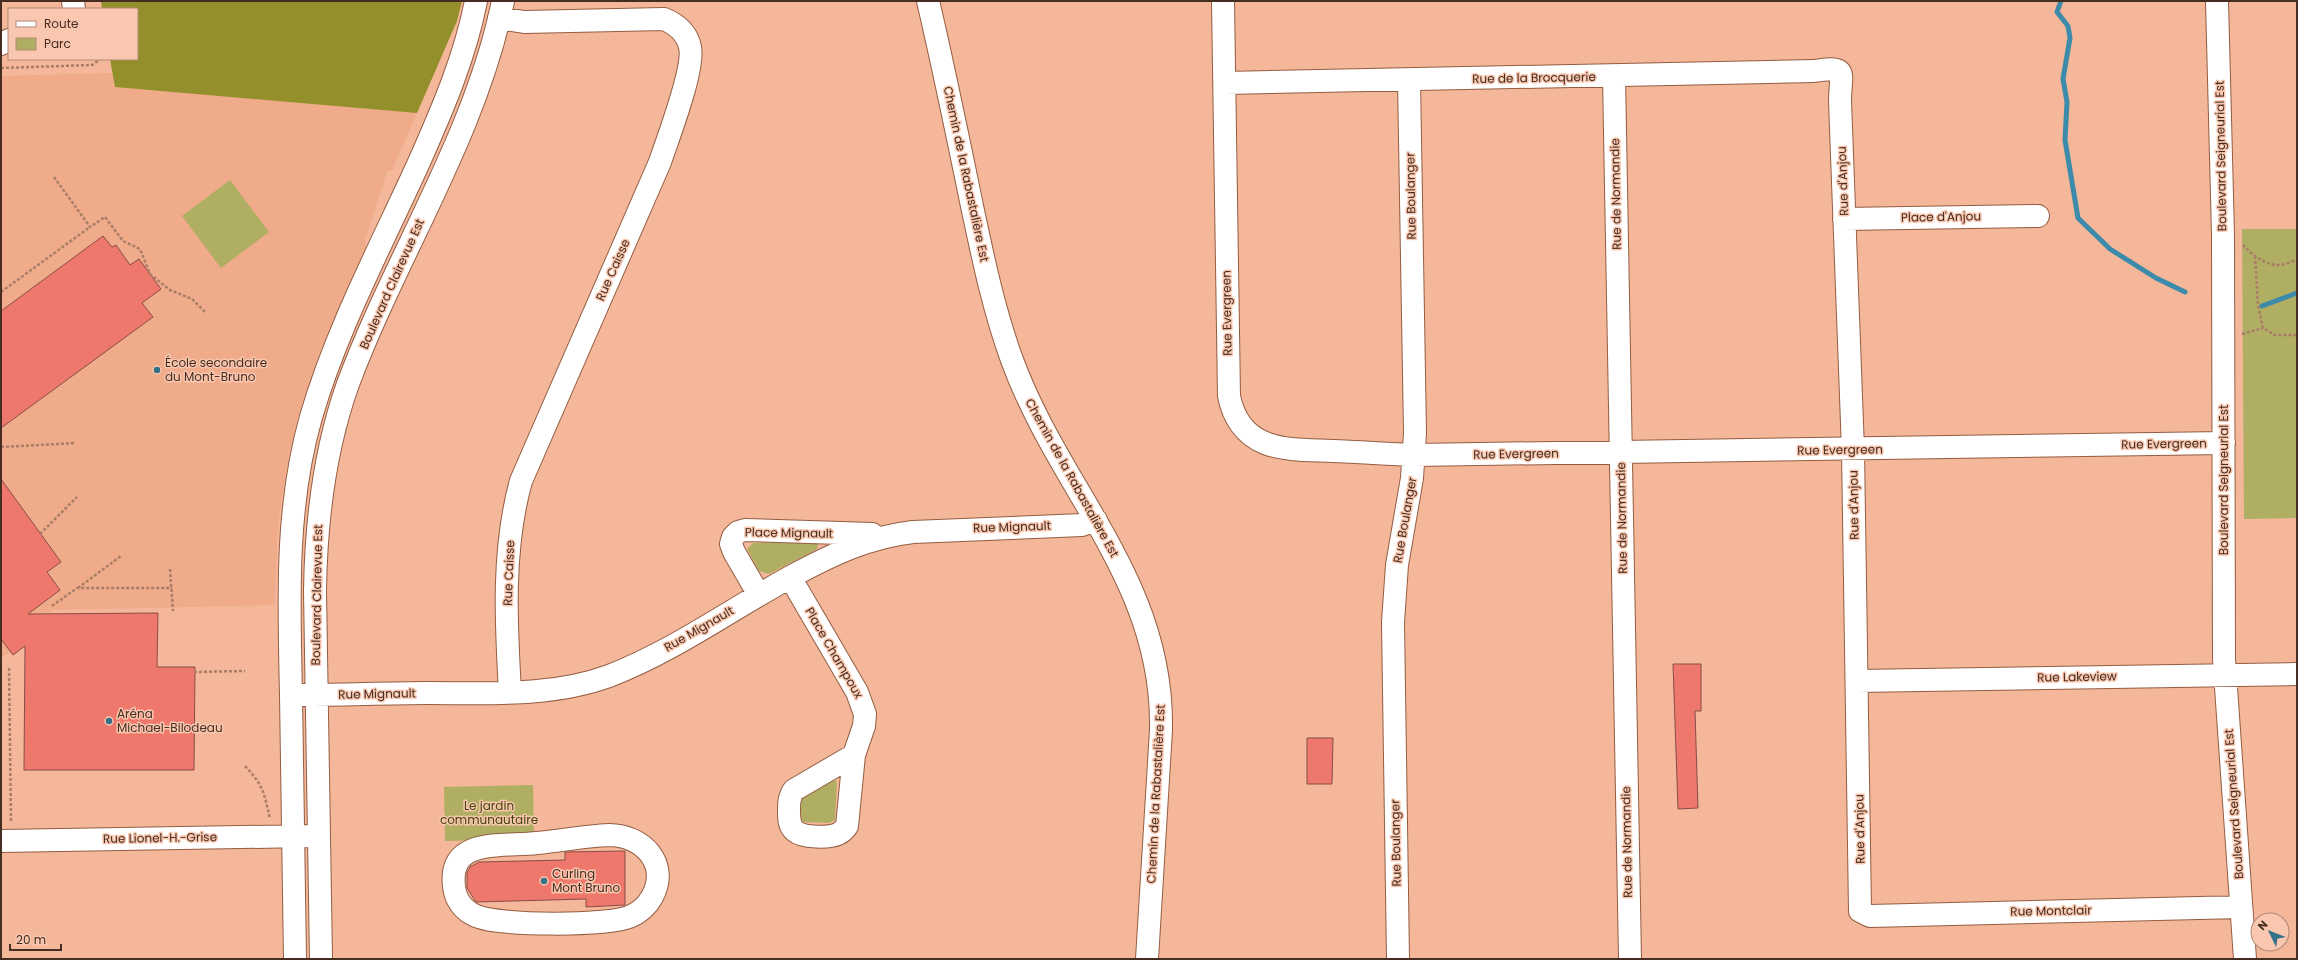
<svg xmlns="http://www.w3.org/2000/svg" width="2298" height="960" font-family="Poppins,sans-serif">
  <rect width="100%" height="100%" fill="#f4b799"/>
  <path fill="#efab8a" d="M112 73 115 87 417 113 392 170 387 171 365 241 366 247 319 353 297 420 288 458 278 526 275 605 53 610 45 616 42 629 1 658V76Z"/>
  <path fill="#b0ae63" d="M230 180 269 232 221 268 182 216Z
    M2242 229H2297V518L2244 519Z
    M814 542 818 544 817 549 769 574 759 571 747 549 753 543Z
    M833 778 837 782 835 820 829 823 803 822C798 815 799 805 802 797Z
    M533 785 534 839 445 841 444 787Z"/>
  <path fill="#938f2b" d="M101 1H462L457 21 417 113 115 87 110 59H137V9H102Z"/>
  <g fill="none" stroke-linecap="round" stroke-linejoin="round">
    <path stroke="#3d8baa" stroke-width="5" d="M2061 1 2057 12 2068 26 2070 38 2063 79 2067 102 2065 140 2078 218 2110 249 2156 278 2185 292
      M2262 306 2297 293"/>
  </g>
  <path fill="#ef786d" stroke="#884d46" d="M103 236 112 247 116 245 130 265 139 259 161 289 142 303 153 317 1 428V311Z
    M1 479 61 562 47 572 60 590 28 614 158 613 157 667H195L194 770H24L25 646 13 655 1 639Z
    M1673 664H1701V711H1695L1698 808 1678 809Z
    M1307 738H1333L1332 784H1307Z
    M625 851V905L586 907V899L476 902 467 888V873L470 867 479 862 565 860V852Z"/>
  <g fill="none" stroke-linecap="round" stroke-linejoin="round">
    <g stroke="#935d42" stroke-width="24">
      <path id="minor" d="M73 1 74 9
        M928 1C944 69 958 138 972 206 983 258 994 311 1012 360 1060 491 1164 581 1161 730L1147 959
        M1223 1 1229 396C1233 417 1245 435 1265 443 1285 451 1311 450 1332 451 1360 452 1387 454 1415 455L2224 443
        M2217 1 2223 235 2224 659 2245 959
        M499 18 524 22 664 19C676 24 687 33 690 47 695 68 668 138 660 162L521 481C502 549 506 623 510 692
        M1 44 9 40
        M1614 76 1630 959
        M1225 83 1814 71C1850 65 1840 73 1840 101L1853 450 1860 911 1870 916 2241 907
        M1844 219 2038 216
        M790 577 857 692 865 714 864 726 854 755 847 826C845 829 842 832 838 834 829 838 803 838 795 831 789 826 789 819 789 811 789 803 789 797 794 790L854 755
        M759 595 734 552 731 544 733 537 738 532 745 530 872 534
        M1857 681 2297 674
        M301 695C344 695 386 693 428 693 488 693 552 697 609 676 674 651 733 608 794 575 833 554 869 537 913 532L1082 525 1096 520
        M609 835C643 835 670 864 652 897 647 906 639 913 629 917 604 926 501 926 476 916 464 911 455 900 454 886 448 836 506 847 537 843 561 841 584 836 609 835Z
        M1 841 308 836
        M295 959C294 871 293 783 291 695 289 602 285 508 311 417 337 328 382 244 420 160 443 108 465 57 476 1
        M321 959 315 591C316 521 324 451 348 384 396 255 475 137 503 1
        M1398 959 1393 622 1397 565 1412 478 1415 433 1409 80"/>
    </g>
    <path stroke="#aa7d67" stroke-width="2.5" stroke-dasharray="3 2" stroke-linecap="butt" d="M1 68 92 65 101 59
      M54 177 90 227 105 217 123 241 140 249 150 274 170 290 192 299 206 313
      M2243 245C2251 254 2265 265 2278 265 2285 265 2291 261 2297 260
      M2255 256 2258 305 2263 328 2275 335H2297
      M1 292 90 227
      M2242 334 2263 328
      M1 447 76 443
      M40 534 77 497
      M170 569 173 611
      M78 588 121 556
      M52 606 77 588H172
      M9 668 11 821
      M194 672 245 671
      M245 766C264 786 264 793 270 819"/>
    <use href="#minor" stroke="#fff" stroke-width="22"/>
  </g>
  <g fill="#347088" stroke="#f9c7af" stroke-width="1.5">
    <circle cx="157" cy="370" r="4"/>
    <circle cx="109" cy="721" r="4"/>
    <circle cx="544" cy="881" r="4"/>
  </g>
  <g text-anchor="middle" stroke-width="3" stroke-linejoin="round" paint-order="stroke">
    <g font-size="12" fill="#452d22" stroke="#f9c7af">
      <text transform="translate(1534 78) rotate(-1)" y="4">Rue de la Brocquerie</text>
      <text transform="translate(2221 156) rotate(-91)" y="4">Boulevard Seigneurial Est</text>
      <text transform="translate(966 174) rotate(78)" y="4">Chemin de la Rabastalière Est</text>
      <text transform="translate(1843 181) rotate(-92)" y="4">Rue d'Anjou</text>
      <text transform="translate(1616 194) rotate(-91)" y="4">Rue de Normandie</text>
      <text transform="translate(1411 196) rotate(-91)" y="4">Rue Boulanger</text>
      <text transform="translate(1941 217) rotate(-1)" y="4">Place d'Anjou</text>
      <text transform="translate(613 270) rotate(-66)" y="4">Rue Caisse</text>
      <text transform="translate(392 284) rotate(-66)" y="4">Boulevard Clairevue Est</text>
      <text transform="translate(1227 313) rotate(-91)" y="4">Rue Evergreen</text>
      <text transform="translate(2164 444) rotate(-1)" y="4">Rue Evergreen</text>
      <text transform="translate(1840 450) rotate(-1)" y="4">Rue Evergreen</text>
      <text transform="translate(1516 454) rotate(-1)" y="4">Rue Evergreen</text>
      <text transform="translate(1072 478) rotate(61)" y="4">Chemin de la Rabastalière Est</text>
      <text transform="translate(2224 480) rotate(-90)" y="4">Boulevard Seigneurial Est</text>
      <text transform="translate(1854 505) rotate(-91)" y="4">Rue d'Anjou</text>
      <text transform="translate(1622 518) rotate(-91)" y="4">Rue de Normandie</text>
      <text transform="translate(1405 520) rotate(-80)" y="4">Rue Boulanger</text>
      <text transform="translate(1012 527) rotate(-2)" y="4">Rue Mignault</text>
      <text transform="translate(789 533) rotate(1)" y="4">Place Mignault</text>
      <text transform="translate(509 573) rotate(-88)" y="4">Rue Caisse</text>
      <text transform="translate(317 595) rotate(-89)" y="4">Boulevard Clairevue Est</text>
      <text transform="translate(699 629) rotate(-30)" y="4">Rue Mignault</text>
      <text transform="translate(834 653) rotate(60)" y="4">Place Champoux</text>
      <text transform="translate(2077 677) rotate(-1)" y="4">Rue Lakeview</text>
      <text transform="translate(377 694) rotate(-1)" y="4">Rue Mignault</text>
      <text transform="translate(1156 794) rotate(-87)" y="4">Chemin de la Rabastalière Est</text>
      <text transform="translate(2234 804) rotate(-94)" y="4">Boulevard Seigneurial Est</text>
      <text transform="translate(1860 829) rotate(-91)" y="4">Rue d'Anjou</text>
      <text transform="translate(160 838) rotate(-1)" y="4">Rue Lionel-H.-Grise</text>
      <text transform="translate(1627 842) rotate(-91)" y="4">Rue de Normandie</text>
      <text transform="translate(1396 843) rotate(-91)" y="4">Rue Boulanger</text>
      <text transform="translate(2051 911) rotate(-1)" y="4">Rue Montclair</text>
    </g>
    <g font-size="12" fill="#452d22" stroke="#f9c7af" text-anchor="start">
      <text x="165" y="367">École secondaire<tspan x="165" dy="14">du Mont-Bruno</tspan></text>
      <text x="117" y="718">Aréna<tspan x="117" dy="14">Michael-Bilodeau</tspan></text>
      <text x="552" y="878">Curling<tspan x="552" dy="14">Mont Bruno</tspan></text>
    </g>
    <g font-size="12" fill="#44420c" stroke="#f9c7af">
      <text x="489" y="810">Le jardin<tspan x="489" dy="14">communautaire</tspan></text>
    </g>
  </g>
  <rect width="2298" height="960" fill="none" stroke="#452d22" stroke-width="4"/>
  <rect x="8" y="8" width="130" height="52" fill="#f9c7af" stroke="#b18977"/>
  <rect x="16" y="21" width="20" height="6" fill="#ffffff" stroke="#b18977"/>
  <text x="44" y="28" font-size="12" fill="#452d22">Route</text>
  <rect x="16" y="38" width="20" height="12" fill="#b0ae63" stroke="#b18977"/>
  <text x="44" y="48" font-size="12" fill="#452d22">Parc</text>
  <g transform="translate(2270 932) rotate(313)"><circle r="19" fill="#f9c7af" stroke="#b18977"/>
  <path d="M0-3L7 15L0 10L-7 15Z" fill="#347088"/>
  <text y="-6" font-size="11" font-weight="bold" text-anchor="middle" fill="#452d22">N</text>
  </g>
  <path d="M10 944v6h51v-6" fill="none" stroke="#452d22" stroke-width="2"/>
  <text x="16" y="944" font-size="12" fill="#452d22" stroke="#f9c7af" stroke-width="3" paint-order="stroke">20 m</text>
</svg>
